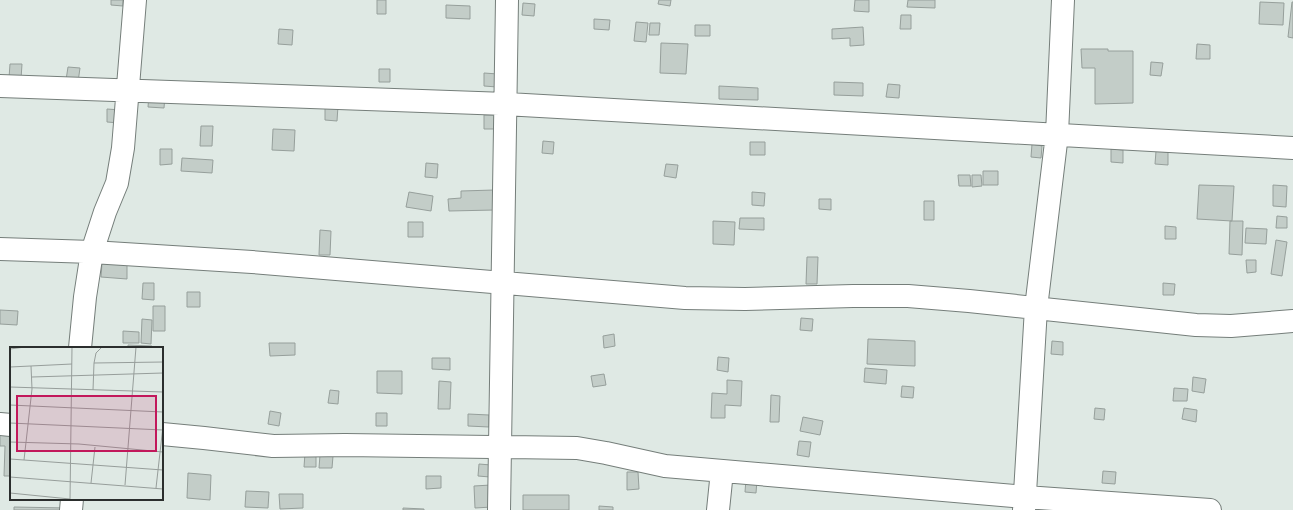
<svg xmlns="http://www.w3.org/2000/svg" width="1293" height="510" font-family="Bitter,serif">
  <rect width="100%" height="100%" fill="#dfe9e4"/>
  <path fill="#c3cdc8" stroke="#969f9b" d="M111 0H123V6L111 5Z
    M377 0H386V14H377Z
    M659 0H671L670 6 658 4Z
    M855 0H869V12L854 11Z
    M908 0H935V8L907 7Z
    M1260 2 1284 3 1283 25 1259 24Z
    M1292 2H1293V38L1288 37Z
    M523 3 535 4 534 16 522 15Z
    M446 5 470 6V19L446 18Z
    M901 15H911V29H900Z
    M594 19 610 20 609 30 594 29Z
    M636 22 648 23 646 42 634 41Z
    M650 23H660L659 35H649Z
    M695 25H710V36H695Z
    M863 27 864 45 850 46V38L832 39V29Z
    M279 29 293 30 292 45 278 44Z
    M661 43 688 44 686 74 660 73Z
    M1197 44 1210 45V59H1196Z
    M1081 49H1108V51H1133V103L1095 104V68H1082Z
    M1151 62 1163 63 1161 76 1150 75Z
    M10 64H22L21 79 9 78Z
    M68 67 80 68 78 82 66 80Z
    M379 69H390V82H379Z
    M484 73 498 74 497 87 484 86Z
    M834 82 863 83V96L834 95Z
    M888 84 900 85 899 98 886 97Z
    M719 86 758 88V100L719 99Z
    M149 95 165 96 164 108 148 107Z
    M325 105 338 106 337 121 325 120Z
    M107 109 121 110 120 123 107 122Z
    M484 115H496V129H484Z
    M201 126H213L212 146H200Z
    M273 129 295 130 294 151 272 150Z
    M543 141 554 142 553 154 542 153Z
    M750 142H765V155H750Z
    M1032 144 1042 146 1041 158 1031 157Z
    M160 149H172V164L160 165Z
    M1111 149 1123 150V163L1111 162Z
    M1156 151 1168 152V165L1155 164Z
    M182 158 213 160 212 173 181 171Z
    M426 163 438 164 437 178 425 177Z
    M666 164 678 165 676 178 664 176Z
    M983 171H998V185H983Z
    M958 175H970L971 186H959Z
    M972 175H981L982 186 972 187Z
    M1199 185 1234 186 1232 221 1197 219Z
    M1273 185 1287 186 1286 207 1273 206Z
    M494 190 495 210 449 211 448 199 461 198V191Z
    M409 192 433 196 431 211 406 207Z
    M752 192 765 193 764 206 752 205Z
    M819 199H831V210L819 209Z
    M924 201H934V220H924Z
    M1277 216 1287 217V228H1276Z
    M740 218H764V230L739 229Z
    M713 221 735 222 734 245 713 244Z
    M1230 221H1243L1242 255 1229 254Z
    M408 222H423V237H408Z
    M1165 226 1176 227V239H1165Z
    M1246 228 1267 229 1266 244 1245 243Z
    M320 230 331 231 330 255H319Z
    M1276 240 1287 242 1282 276 1271 274Z
    M807 257H818L817 284H806Z
    M1246 260H1256V272L1247 273Z
    M102 263 127 264V279L101 277Z
    M143 283H154V300L142 299Z
    M1163 283 1175 284 1174 295H1163Z
    M187 292H200V307H187Z
    M153 306H165V331H153Z
    M0 310 18 311 17 325 0 324Z
    M801 318 813 319 812 331 800 330Z
    M142 319 152 320 151 344 141 343Z
    M123 331 139 332V343H123Z
    M614 334 615 346 604 348 603 336Z
    M868 339 915 341V366L867 364Z
    M1052 341 1063 342V355L1051 354Z
    M269 343H295V355L270 356Z
    M128 345 152 346V348H128Z
    M718 357 729 358 728 372 717 370Z
    M432 358H450V370L432 369Z
    M865 368 887 370 886 384 864 382Z
    M377 371H402V394L377 393Z
    M604 374 606 385 593 387 591 376Z
    M1193 377 1206 379 1204 393 1192 391Z
    M727 380 742 381 741 406 725 405V418H711L712 393 727 394Z
    M439 381 451 382 450 409H438Z
    M902 386 914 387 913 398 901 397Z
    M1174 388 1188 389 1187 401H1173Z
    M330 390 339 391 338 404 328 403Z
    M771 395 780 396 779 422H770Z
    M1095 408 1105 409 1104 420 1094 419Z
    M1184 408 1197 410 1196 422 1182 419Z
    M270 411 281 413 279 426 268 424Z
    M376 413H387V426H376Z
    M468 414 489 415V427L468 426Z
    M803 417 823 421 820 435 800 431Z
    M0 425H11V476H4L5 446H0Z
    M799 441 811 442 809 457 797 455Z
    M305 453H316V467H304Z
    M320 455 333 456 332 468H319Z
    M479 464 491 465 490 477 478 476Z
    M1103 471 1116 472 1115 484 1102 483Z
    M627 472H638L639 489 627 490Z
    M188 473 211 475 210 500 187 498Z
    M426 476H441V488L426 489Z
    M746 479 757 480 756 493 745 492Z
    M491 485 492 507 475 508 474 486Z
    M246 491 269 492 268 508 245 507Z
    M279 494H303V508L280 509Z
    M523 495H569V510H523Z
    M599 506 613 507V510H599Z
    M14 507 67 508V510H14Z
    M403 508 424 509V510H403Z"/>
  <g fill="none" stroke-linecap="round" stroke-linejoin="round">
    <g stroke="#757e7a" stroke-width="24">
      <path id="minor" d="M0 86 506 104 1293 148
        M0 249 92 252 252 262 685 298 745 299 853 296H908L969 301 1196 325 1231 326 1293 321
        M80 348 85 297 92 252 105 212 117 183 123 148 135 0
        M0 424 11 425
        M162 434 204 438 273 446 345 445 577 448 606 453 665 466 1025 497 1210 510
        M71 510 72 499
        M499 510 507 0
        M718 510 722 471
        M1024 510 1036 308 1057 134 1063 0"/>
    </g>
    <use href="#minor" stroke="#fff" stroke-width="22"/>
  </g>
  <g transform="translate(10 347)">
    <rect width="153" height="153" fill="#dfe9e4"/>
    <path fill="none" stroke="#979e9b" stroke-width="1" d="M0 2 15 0M84 16 86 6 92 0M0 20 62 17M22 30 153 26M0 40 153 45M83 43 84 16 153 15M0 58 153 65M0 76 153 83M0 95 69 97 153 105M0 112 153 123M14 113 22 42 21 19M0 130 153 142M81 136 85 100M115 138 126 0M146 141 153 79M0 146 60 152M60 153 62 0"/>
    <path fill="#c2185b" fill-opacity="0.15" stroke="#c2185b" stroke-width="2" d="M7 49H146V104H7Z"/>
    <rect width="153" height="153" fill="none" stroke="#2b2e2d" stroke-width="2"/>
  </g>
</svg>
